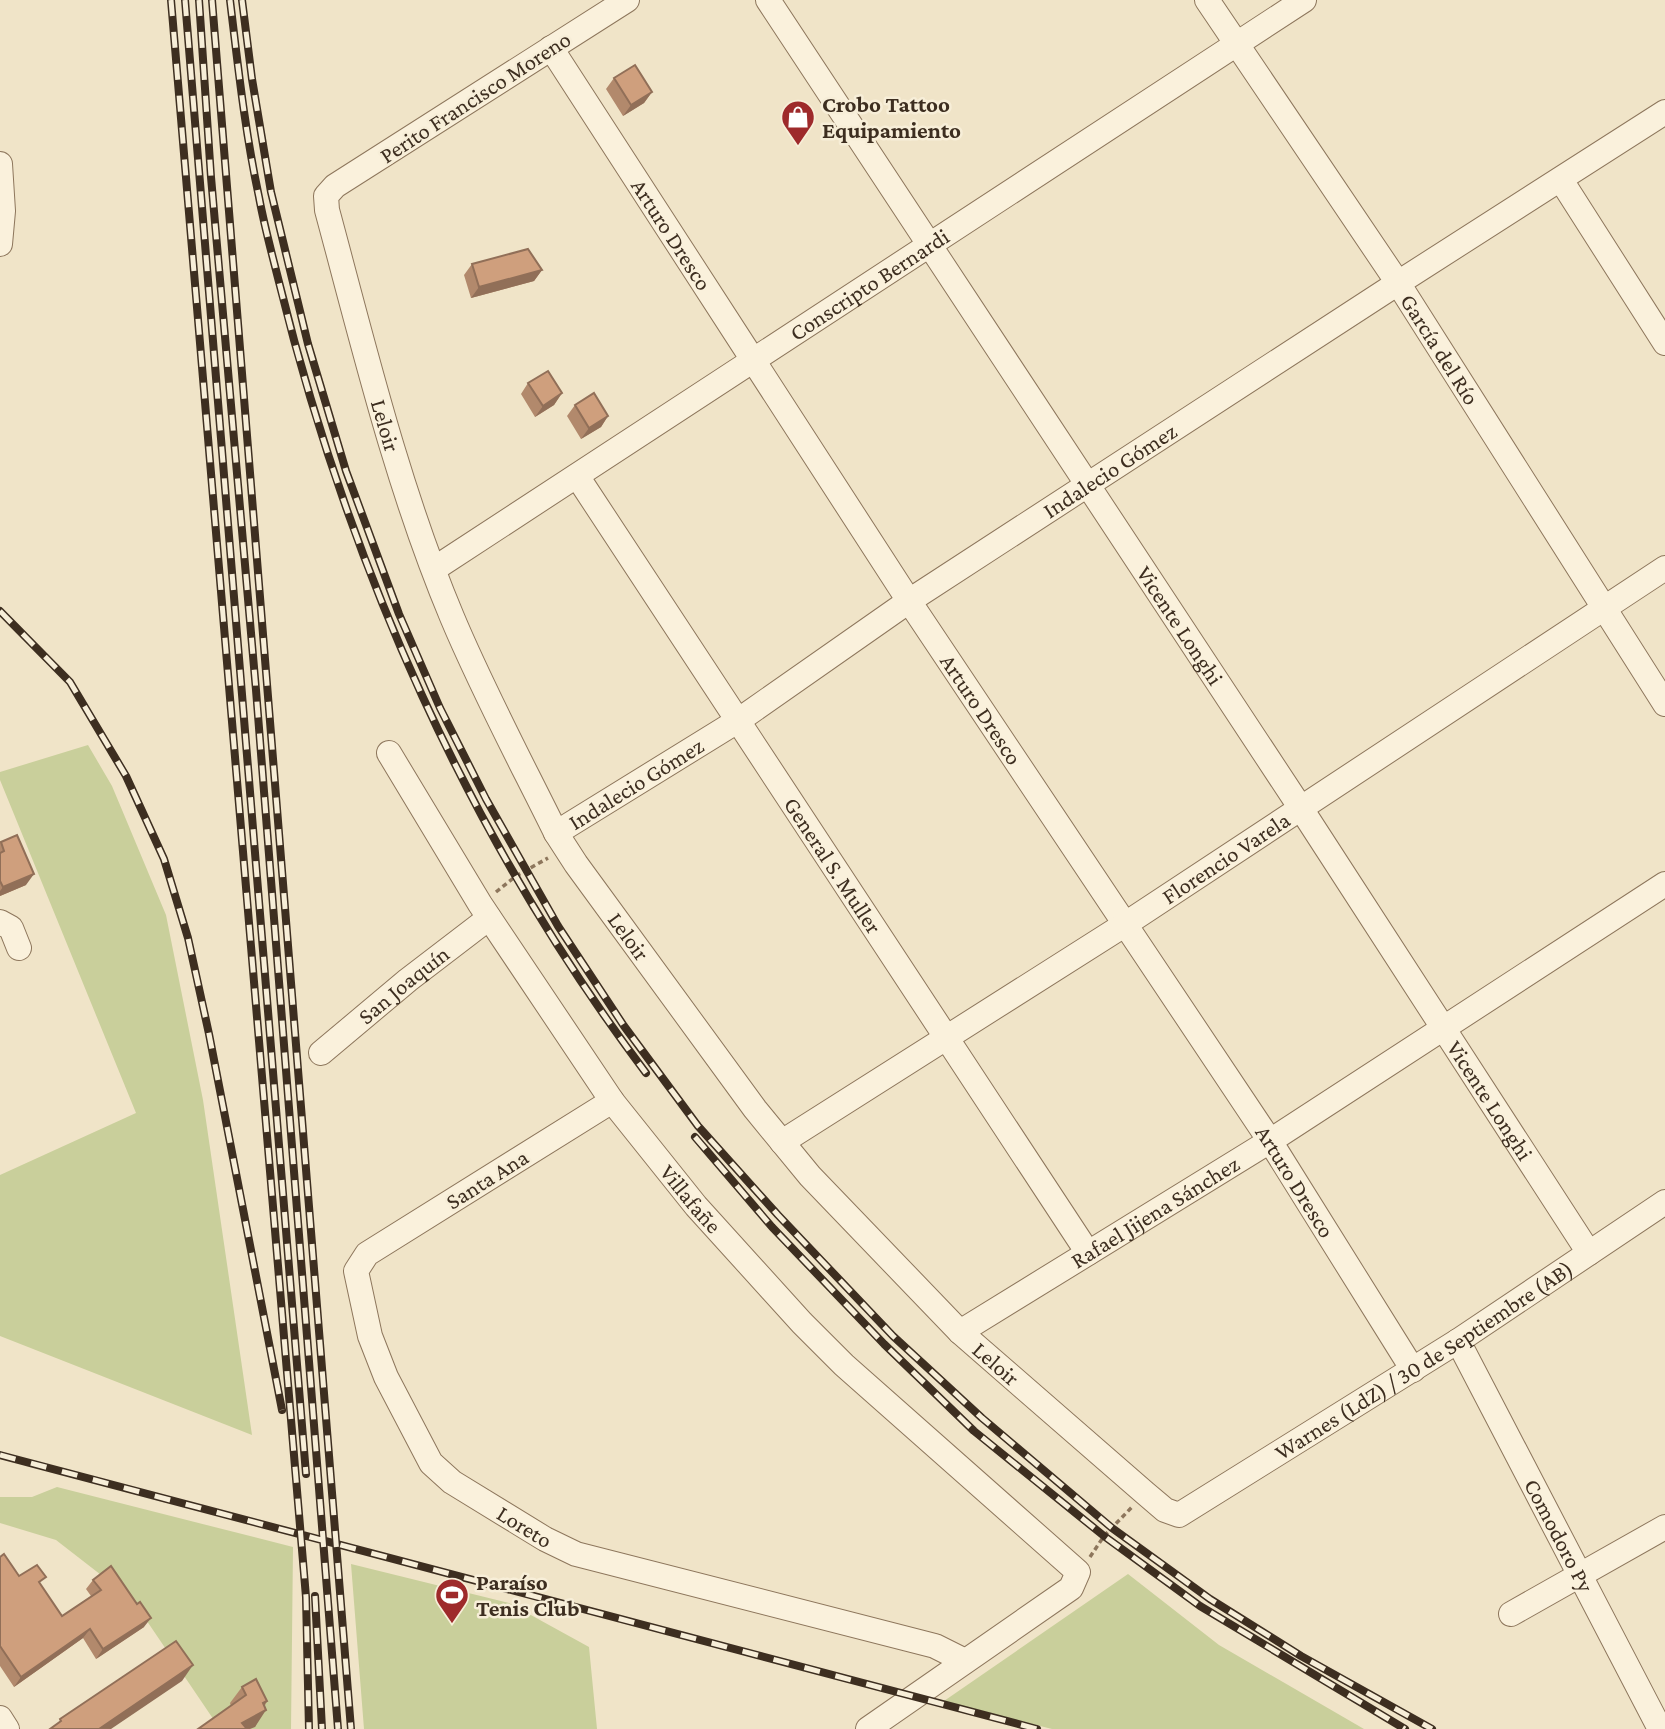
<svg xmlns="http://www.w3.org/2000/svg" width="1665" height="1729" font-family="'Crimson Pro',serif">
  <rect width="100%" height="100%" fill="#f0e4c8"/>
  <path fill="#c9cf9b" d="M88 745 112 786 166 915 203 1100 252 1435 0 1336V1175L136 1113 0 780V772Z
    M57 1487 293 1547 291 1729H220L132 1599 56 1540 0 1523V1497H32Z
    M351 1564 509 1603 589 1647 597 1729H364Z
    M1128 1574 1219 1645 1364 1729H1052L944 1701Z"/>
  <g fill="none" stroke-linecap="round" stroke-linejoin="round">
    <g stroke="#8d765c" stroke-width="26">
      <g id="minor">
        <path id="s1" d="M627 0 335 186 326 196 327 210C364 347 397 486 452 617 483 691 521 762 556 833L576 864 755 1109 810 1176 960 1332 1145 1493 1165 1510 1179 1515 1458 1341 1665 1202"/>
        <path id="s2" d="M768 0 1300 807 1589 1253"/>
        <path id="s3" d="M1207 0 1398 283 1665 704"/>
        <path id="s4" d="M551 48 909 601 1270 1141 1413 1370"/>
        <path d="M0 164 3 211 0 244"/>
        <path d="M1561 180 1665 343"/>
        <path id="s5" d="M577 476 1088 1253"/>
        <path id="s6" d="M434 569 1304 0"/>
        <path id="s7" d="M389 753 480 904 612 1101 696 1206 802 1323 844 1365 1078 1572 1071 1588 868 1729"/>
        <path id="s8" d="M556 833 739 720 909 601 1398 283 1665 112"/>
        <path d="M0 922 11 928 19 948"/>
        <path id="s9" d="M321 1053 408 980 489 918"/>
        <path id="s10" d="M612 1101 367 1254 356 1271 370 1336 386 1377 431 1463 452 1482 545 1539 576 1554 935 1646 965 1661"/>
        <path id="s11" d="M782 1142 1124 925 1665 568"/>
        <path id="s12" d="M960 1332 1270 1141 1665 884"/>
        <path id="s13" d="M1458 1341 1660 1729"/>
        <path d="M1511 1614 1665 1527"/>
        <path d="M0 1718 7 1729"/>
      </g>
    </g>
    <path stroke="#8d765c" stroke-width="3.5" stroke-dasharray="5 3.5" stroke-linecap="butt" d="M496 892 516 876 548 858
      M1090 1557 1104 1536 1132 1507"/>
    <use href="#minor" stroke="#faf1dc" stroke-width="24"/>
    <g stroke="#3d2e20" stroke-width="8">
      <path id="rail" d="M171 0 306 1597 309 1729
        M185 0 306 1474
        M199 0 211 177 256 690 338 1729
        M212 0 351 1729
        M230 0C238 66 245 132 259 197 264 225 272 254 279 282 349 567 469 838 646 1073
        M242 0 252 79 271 192 308 344 346 471 399 614 440 708 486 799 558 926 624 1026 698 1126 778 1215 893 1336 982 1418 1112 1528 1210 1599 1301 1656 1432 1729
        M0 611 70 682 126 776 164 859 188 938 209 1034 282 1410
        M695 1137 772 1227 884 1344 974 1431 1104 1536 1200 1606 1405 1729
        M0 1455 1037 1729
        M315 1596 322 1729"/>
    </g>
    <use href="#rail" stroke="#f7eed8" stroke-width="5" stroke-dasharray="16" stroke-linecap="butt"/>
  </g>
  <path fill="#b2896c" d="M614 78 652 92 644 103 623 116 606 89Z
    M472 264 542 270 534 281 471 298 464 275Z
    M528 383 562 393 554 405 535 417 521 394Z
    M575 405 608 416 601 427 581 439 567 416Z
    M0 842H1L26 885 0 896Z
    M0 1557 19 1576 40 1585 62 1616 91 1596 86 1589 93 1580 144 1627 96 1659 83 1638 14 1687 0 1666Z
    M242 1687 267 1701 255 1727 231 1706 230 1703Z"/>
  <path fill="#916f58" d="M652 92 644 103 623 116 631 105Z
    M542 270 534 281 471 298 479 287Z
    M562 393 554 405 535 417 543 406Z
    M608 416 601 427 581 439 589 428Z
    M34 874 26 885 0 896V891L3 887Z
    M151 1618 144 1627 96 1659 103 1649Z
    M90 1629 83 1638 14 1687 21 1677Z
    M193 1665 182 1681 111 1729H99Z
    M267 1701 257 1715 266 1710 255 1727 250 1729H238L242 1723 263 1703Z"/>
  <path fill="#cf9f7d" stroke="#916f58" stroke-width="2" d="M635 65 652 92 631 105 614 78Z
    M528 249 542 270 479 287 472 264Z
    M548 371 562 393 543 406 528 383Z
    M594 393 608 416 589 428 575 405Z
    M17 835 34 874 3 887 0 881V853L4 851 1 842Z
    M4 1554 19 1576 37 1565 46 1577 39 1582 62 1616 101 1590 93 1580 111 1566 137 1604 140 1602 151 1618 103 1649 90 1629 21 1677 0 1646V1557Z
    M176 1641 193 1665 99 1729H50L61 1721 60 1719Z
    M256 1679 267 1701 263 1703 266 1710 242 1723 247 1729H198L246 1695 242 1687Z"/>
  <defs>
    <g id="shop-pin" transform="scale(1.75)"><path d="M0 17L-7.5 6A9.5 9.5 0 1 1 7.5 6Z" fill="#9e2a2b" stroke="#f7eed8"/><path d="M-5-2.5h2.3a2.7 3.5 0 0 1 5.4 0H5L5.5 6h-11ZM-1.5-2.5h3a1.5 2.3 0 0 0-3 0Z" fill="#fff"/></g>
    <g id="stadium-pin" transform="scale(1.75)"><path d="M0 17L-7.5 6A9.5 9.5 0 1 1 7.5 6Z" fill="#9e2a2b" stroke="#f7eed8"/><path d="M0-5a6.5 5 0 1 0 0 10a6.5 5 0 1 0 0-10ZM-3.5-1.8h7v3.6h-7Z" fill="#fff"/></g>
  </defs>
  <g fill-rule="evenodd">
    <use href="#shop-pin" x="798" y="117"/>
    <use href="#stadium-pin" x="452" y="1595"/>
  </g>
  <g text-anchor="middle" stroke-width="5" stroke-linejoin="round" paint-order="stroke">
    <g font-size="23" fill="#3d2e20" stroke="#f7eed8">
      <text transform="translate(475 97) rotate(-33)" y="8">Perito Francisco Moreno</text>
      <text dy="8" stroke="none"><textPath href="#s4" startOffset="222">Arturo Dresco</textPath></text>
      <text dy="8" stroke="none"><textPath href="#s6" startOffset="520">Conscripto Bernardi</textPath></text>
      <text dy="8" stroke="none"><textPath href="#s3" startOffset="420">García del Río</textPath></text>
      <text dy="8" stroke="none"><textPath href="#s1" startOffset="597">Leloir</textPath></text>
      <text dy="8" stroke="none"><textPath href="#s8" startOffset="662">Indalecio Gómez</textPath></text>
      <text dy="8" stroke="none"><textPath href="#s2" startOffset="749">Vicente Longhi</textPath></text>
      <text dy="8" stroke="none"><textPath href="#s4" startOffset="789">Arturo Dresco</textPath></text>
      <text dy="8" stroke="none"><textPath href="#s8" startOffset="94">Indalecio Gómez</textPath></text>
      <text dy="8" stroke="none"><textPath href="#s11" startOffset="527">Florencio Varela</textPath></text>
      <text dy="8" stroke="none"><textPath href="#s5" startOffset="466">General S. Muller</textPath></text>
      <text dy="8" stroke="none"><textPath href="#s1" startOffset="1166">Leloir</textPath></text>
      <text dy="8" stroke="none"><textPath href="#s9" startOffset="107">San Joaquín</textPath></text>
      <text dy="8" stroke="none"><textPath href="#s2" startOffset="1316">Vicente Longhi</textPath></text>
      <text transform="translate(487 1179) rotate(-32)" y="8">Santa Ana</text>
      <text dy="8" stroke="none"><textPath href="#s4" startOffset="1356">Arturo Dresco</textPath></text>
      <text dy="8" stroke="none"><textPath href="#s7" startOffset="539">Villafañe</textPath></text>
      <text dy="8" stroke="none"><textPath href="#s12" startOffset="229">Rafael Jijena Sánchez</textPath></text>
      <text dy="8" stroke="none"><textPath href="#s1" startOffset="2259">Warnes (LdZ) / 30 de Septiembre (AB)</textPath></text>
      <text dy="8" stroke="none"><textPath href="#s1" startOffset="1731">Leloir</textPath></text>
      <text dy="8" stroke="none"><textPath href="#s10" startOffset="630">Loreto</textPath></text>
      <text dy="8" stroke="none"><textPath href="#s13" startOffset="219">Comodoro Py</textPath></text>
    </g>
    <g font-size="23" font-weight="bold" fill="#3d2e20" stroke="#f7eed8" text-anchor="start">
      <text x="822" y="112">Crobo Tattoo<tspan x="822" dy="26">Equipamiento</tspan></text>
      <text x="476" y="1590">Paraíso<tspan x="476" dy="26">Tenis Club</tspan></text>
    </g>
  </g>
</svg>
